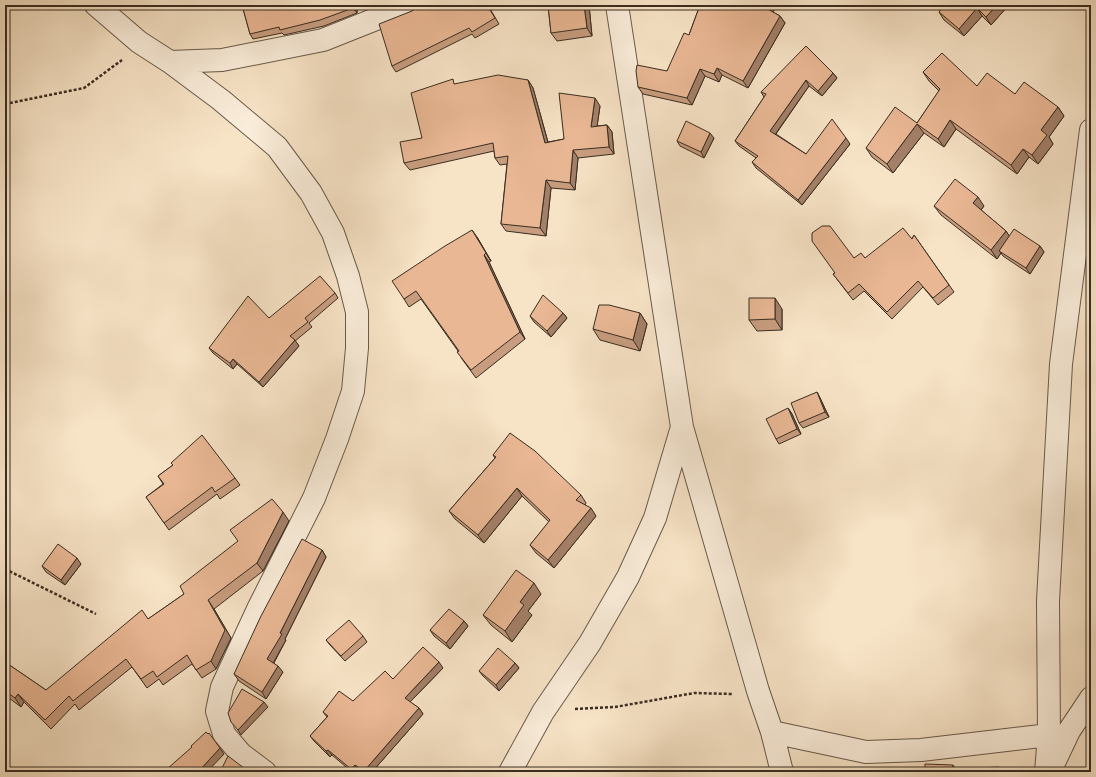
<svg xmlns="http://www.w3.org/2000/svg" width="1096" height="777" font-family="'Libre Bodoni',serif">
  <rect width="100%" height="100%" fill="#f7e3c6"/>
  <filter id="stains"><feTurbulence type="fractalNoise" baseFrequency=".005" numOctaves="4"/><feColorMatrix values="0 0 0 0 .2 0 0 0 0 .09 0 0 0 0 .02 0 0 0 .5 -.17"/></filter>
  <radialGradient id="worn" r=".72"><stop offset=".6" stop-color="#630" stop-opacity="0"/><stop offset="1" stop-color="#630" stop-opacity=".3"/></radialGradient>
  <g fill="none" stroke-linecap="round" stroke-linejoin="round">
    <g stroke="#685a4a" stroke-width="24">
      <path id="minor" d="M96 5 139 42 170 62 222 60 323 40 411 5
        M617 5 682 427 758 691 772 732 782 772
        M170 62 221 100 277 147 311 193 333 233 348 276 357 312V348L353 391 337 439 314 498 258 609 222 687 217 711 224 734 241 754 265 772
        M772 732 866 752 921 750 1049 735
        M1051 769 1069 731 1091 698
        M510 772 543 712 590 643 628 577 655 518 682 427
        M1046 772 1049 735 1048 601 1061 364 1091 130"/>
    </g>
    <path stroke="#392d21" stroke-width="2.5" stroke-dasharray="3 2" stroke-linecap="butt" d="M5 104 84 88 122 60
      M5 569 96 614
      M575 709 615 707 694 693 733 694"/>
    <use href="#minor" stroke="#faedda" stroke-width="22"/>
  </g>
  <path fill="#c89d7f" stroke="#392d21" d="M242 5H357V13L324 26 284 35 282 33 253 39 250 34Z
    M418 5H496L489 7 499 24 475 38 472 34 396 72 392 66 412 11 417 7Z
    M548 5H589L592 36 557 41 551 33Z
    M700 5H777L773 12 780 16 785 23 748 88 722 75 719 82 705 76 692 105 643 94 638 87 667 71 689 35Z
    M945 5H1008V6L991 25 982 16 964 36 944 20 939 12Z
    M923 72 977 86 1015 94 1058 107 1064 116 1049 137 1053 144 1038 164 1029 157 1017 174 956 129 944 147 924 133 893 173 872 157 866 148 917 123 939 91 929 81Z
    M833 73 837 78 822 96 809 86 776 134 806 154 850 144 802 205 756 168 752 162 756 158 739 146 735 141 764 97 761 92Z
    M528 80 533 88 548 142 564 139 600 106 597 126 607 125 612 132 614 154 578 158 575 190 551 188 546 236 506 231 501 224 507 164 500 165 495 158 494 151 410 170 404 163 422 138 456 84Z
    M714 138 704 158 680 146 677 141Z
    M934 206H984L981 210 1006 231 1009 236 1040 246 1044 252 1030 274 1003 256 1001 253 997 259 941 215Z
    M914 235 954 292 938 305 923 287 892 319 864 291 853 300 833 274 854 258H865L912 239Z
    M477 237 491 261 489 262 525 339 476 378 462 359 458 351 421 299 409 307 404 299Z
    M335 293 338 298 309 323 312 327 295 341 299 346 263 387 237 364 233 369 213 353 209 348 269 318Z
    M782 309V330L757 331 749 320Z
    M563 313 567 318 551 337 534 322 530 316Z
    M640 313 647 324 640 351 600 340 593 329Z
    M817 392 820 398 829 417 803 428 799 423Z
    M788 408 792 414 801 434 779 444 776 439Z
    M493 455 581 495 586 503 585 505 596 516 554 568 536 553 530 545 549 522 522 496 484 543 455 519 449 511 495 458Z
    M171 463 235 478 240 485 220 499 217 494 169 530 146 497 163 484 158 476 173 465Z
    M289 521 263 571 214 609 231 638 216 669 202 678 192 664 163 685 159 679 147 688 132 667 79 710 75 704 51 729 24 702 21 707 5 695V662L46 690Z
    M322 550 326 557 285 639 286 640 274 663 283 672 266 699 239 681 234 674Z
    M81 564 65 585 46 572 42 566Z
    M541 594 528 611 532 615 512 642 491 625 483 615Z
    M464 621 468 626 450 649 434 636 430 630Z
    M363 636 367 642 345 661 330 645 326 640Z
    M515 663 519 668 499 691 483 676 479 671Z
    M443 668 410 702 419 708 423 714 372 772H362L358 770 357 772H352L332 755 330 757 314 741 310 736 327 717 323 712 353 701 393 679Z"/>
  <path fill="#a38068" stroke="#392d21" d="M353 5H357V13L353 8Z
    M584 5H589L592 36 587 28Z
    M768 5H777L771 15 766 8Z
    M997 5H1008V6L991 25 986 17Z
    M977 8 982 16 964 36 959 29Z
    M780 16 785 23 748 88 743 81Z
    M717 68 722 75 719 82 714 74Z
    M700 69 705 76 692 105 687 98Z
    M833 73 837 78 822 96 818 91Z
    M528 80 533 88 550 150 545 143Z
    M806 80 809 86 774 136 770 131Z
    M595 98 600 106 596 134 591 127Z
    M1058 107 1064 116 1049 137 1053 144 1038 164 1032 155 1041 130Z
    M950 120 956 129 944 147 938 139Z
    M917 124 924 133 893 173 887 164Z
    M607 125 612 132 614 154 609 147Z
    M710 133 714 138 704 158 701 152Z
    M846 138 850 144 802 205 798 200Z
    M1023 149 1029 157 1017 174 1011 165Z
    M573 150 578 158 575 190 570 183Z
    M546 180 551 188 546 236 540 228Z
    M978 197 984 206 979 212 973 203Z
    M472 230 477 237 491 261 486 253Z
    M1006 231 1012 240 999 251 1001 253 997 259 991 250Z
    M1040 246 1044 252 1030 274 1026 268Z
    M484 255 489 262 525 339 520 332Z
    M775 298 782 309V330L775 319Z
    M563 313 567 318 551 337 547 331Z
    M640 313 647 324 640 351 633 340Z
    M295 340 299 346 263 387 259 382Z
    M233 359 237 364 233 369 230 363Z
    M817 392 820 398 829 417 825 412Z
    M788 408 792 414 801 434 797 429Z
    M517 488 522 496 484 543 478 535Z
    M591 508 596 516 554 568 548 560Z
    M283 512 289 521 263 571 257 563Z
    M322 550 326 557 285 639 286 640 272 665 267 659Z
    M77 558 81 564 65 585 61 580Z
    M534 583 541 594 528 611 532 615 512 642 505 631 520 602Z
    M208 600 214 609 231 638 216 669 211 661Z
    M464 621 468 626 450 649 446 643Z
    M439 662 443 668 409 703 405 698Z
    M515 663 519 668 499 691 496 685Z
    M278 666 283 672 266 699 262 692Z
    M18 694 24 702 21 707 15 698Z
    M264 702 268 707 241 735 238 730Z
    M419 708 423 714 372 772H365L364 771Z
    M220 748 224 754 207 772H198Z
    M328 750 332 755 330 757 326 751Z
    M355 765 358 770 357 772H353L351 769Z
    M953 765 956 770V772H952Z
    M999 767 1003 772H999Z"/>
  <path fill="#e9b794" stroke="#392d21" d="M242 5H353V8L320 20 280 30 279 27 250 34Z
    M418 5H487L495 18 472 32 469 28 392 66 379 24 412 11 417 7Z
    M548 5H584L587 28 551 33Z
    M700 5H768L766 8 780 16 743 81 717 68 714 74 700 69 687 98 638 87 636 71 637 65 667 71 684 33 689 35Z
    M945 5H997L986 17 977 8 959 29 939 12Z
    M806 46 833 73 818 91 806 80 770 131 806 154 832 119 846 138 798 200 752 162 758 156 735 141 766 94 761 92Z
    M942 53 977 86 987 73 1015 94 1024 82 1058 107 1041 130 1047 135 1032 155 1023 149 1011 165 950 120 938 139 917 124 887 164 866 148 895 107 917 123 940 89 923 72Z
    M498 75 528 80 545 143 564 139 559 93 595 98 591 127 607 125 609 147 573 150 570 183 546 180 540 228 501 224 508 156 495 158 493 143 404 163 400 142 422 138 411 93 453 79 454 84Z
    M686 121 710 133 701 152 677 141Z
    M955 179 978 197 973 203 1006 231 991 250 934 206Z
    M822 226H830L854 258 861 253 865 258 903 228 912 239 914 235 949 285 933 298 918 281 887 312 859 284 848 293 833 274 835 273 812 241V233Z
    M1014 229 1040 246 1026 268 999 251Z
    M472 230 486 253 484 255 520 332 471 370 457 352 459 351 416 291 404 299 392 281 445 246Z
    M320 276 335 293 305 318 308 322 290 336 295 340 259 382 233 359 230 363 209 348 248 296 269 318Z
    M543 295 563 313 547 331 530 316Z
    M749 298H775V319L749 320Z
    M599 305H609L640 313 633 340 593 329Z
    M817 392 825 412 799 423 791 403Z
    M788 408 797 429 776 439 766 419Z
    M510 433 535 451 581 495 576 500 591 508 548 560 530 545 550 520 517 488 478 535 449 511 496 457 493 455Z
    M202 435 235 478 215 492 212 487 164 523 146 497 164 484 158 476 173 465 171 463Z
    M272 499 283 512 257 563 208 600 225 630 211 661 196 670 187 655 157 677 153 671 141 679 126 659 73 701 69 696 45 720 18 694 15 698 5 691V662L46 690 142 610 148 619 184 594 180 586 238 541 230 530Z
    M302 539 322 550 280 633 282 634 267 659 278 666 262 692 234 674 261 616Z
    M58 544 77 558 61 580 42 566Z
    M516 570 534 583 520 602 524 605 505 631 483 615Z
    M1091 603V611L1088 605Z
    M449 609 464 621 446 643 430 630Z
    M349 620 363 636 341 656 326 640Z
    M423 647 439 662 405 698 419 708 364 771 355 765 351 769 328 750 326 751 310 736 328 716 323 712 339 691 353 701 385 671 393 679Z
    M498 648 515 663 496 685 479 671Z
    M242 689 264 702 238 730 231 722 228 713Z
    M206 732 208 734 209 733 220 748 198 772H169L167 769 192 747 191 746Z
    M228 756 248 771 249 772H220Z
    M925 764 953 765 952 772H925Z
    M999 767V772H979V768Z"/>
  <rect width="1096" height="777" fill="none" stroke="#f7e3c6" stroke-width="20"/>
  <rect x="6" y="6" width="1084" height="765" fill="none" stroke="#392d21" stroke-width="2"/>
  <rect x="10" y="10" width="1076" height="757" fill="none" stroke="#392d21"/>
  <rect width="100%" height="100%" filter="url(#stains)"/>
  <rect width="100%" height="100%" fill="url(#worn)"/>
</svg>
